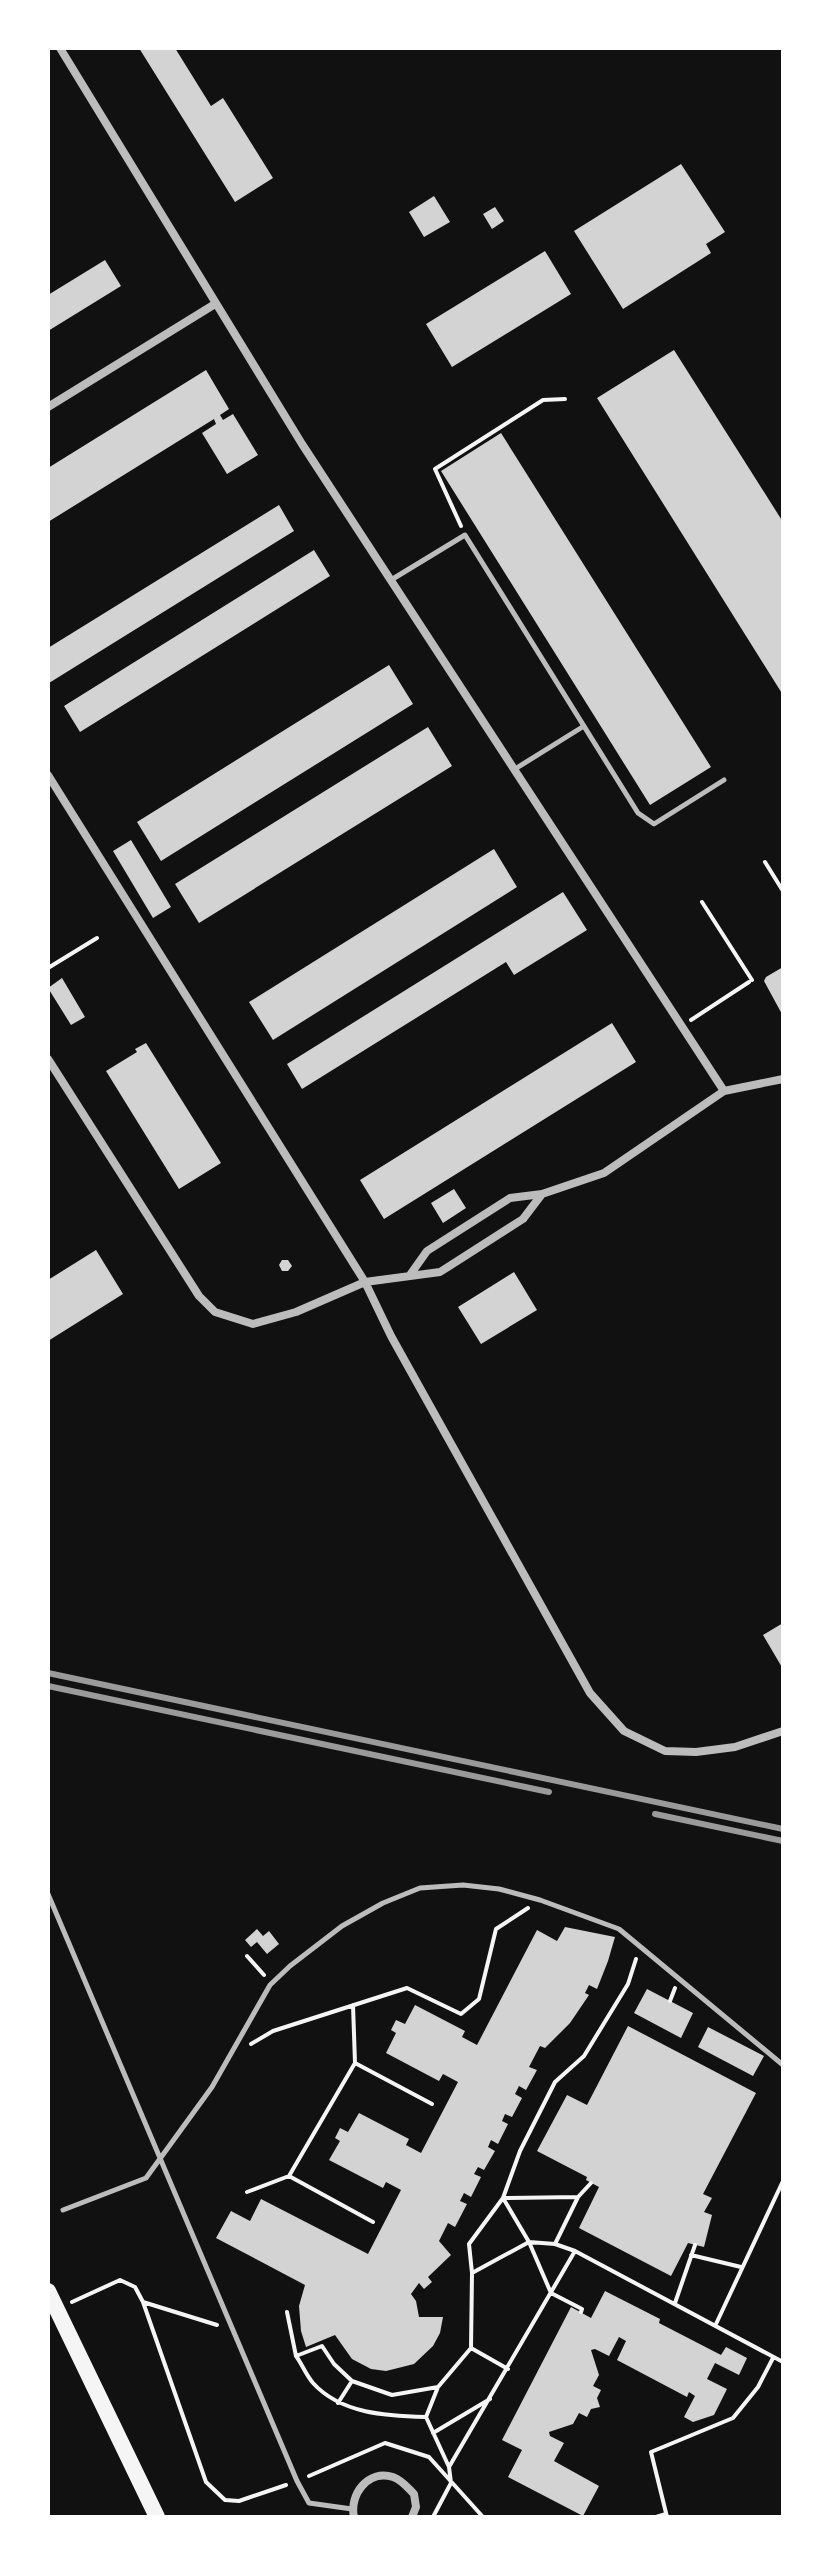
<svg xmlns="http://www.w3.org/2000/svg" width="831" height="2565" font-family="'Playfair Display',serif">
  <rect width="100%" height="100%" fill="#111"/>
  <path fill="#d3d3d3" d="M139 48H175L211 106 223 98 273 178 235 202Z
    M681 164 725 232 706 244 711 253 623 309 574 231Z
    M434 196 450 222 424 237 409 212Z
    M495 207 504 221 492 229 483 214Z
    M545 251 571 294 452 367 426 324Z
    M105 260 121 286 48 331V295Z
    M674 350 783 522V695L597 398Z
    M206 370 229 409 220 415 223 420 233 414 258 455 227 474 202 433 216 424 214 419 48 522V468Z
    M501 433 711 767 650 805 441 471Z
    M279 505 294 531 49 683 48 648Z
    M314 550 330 576 80 732 64 706Z
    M389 665 413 704 161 861 137 822Z
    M428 727 452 766 199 923 175 884Z
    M131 840 171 907 153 918 113 851Z
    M494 849 517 887 273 1040 249 1002Z
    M563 892 587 930 514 975 506 962 302 1089 287 1064Z
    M783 967V1016L764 981 766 977Z
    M62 978 85 1017 71 1025 48 988Z
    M612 1023 636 1062 384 1219 360 1180Z
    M146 1043 221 1163 179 1189 106 1071 137 1052 135 1049Z
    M454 1189 466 1208 443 1223 431 1203Z
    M96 1250 123 1294 48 1341V1280Z
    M282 1260H288L292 1266 288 1271H282L279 1265Z
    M514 1272 537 1310 481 1344 458 1307Z
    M783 1623V1669L763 1635Z
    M565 1927 615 1937 608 1961 597 1989 589 1985 585 1993 589 1995 570 2023 545 2048 540 2046 529 2067 537 2070 526 2090 519 2086 515 2094 522 2098 512 2117 505 2114 502 2121 508 2124 498 2144 491 2140 488 2147 495 2151 484 2170 478 2167 474 2174 481 2177 471 2197 464 2193 460 2201 467 2204 455 2227 448 2223 439 2241 451 2255 428 2277 432 2282 424 2289 419 2283 411 2294 416 2301 419 2317H443L440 2333 433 2346 414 2364 386 2371 371 2369 352 2359 335 2335 306 2347 301 2331 299 2306 305 2285 216 2238 231 2211 250 2221 261 2199 368 2254 401 2190 386 2182 383 2188 329 2160 340 2141 335 2138 340 2128 348 2132 359 2113 409 2139 406 2145 421 2153 458 2082 443 2074 439 2081 386 2053 396 2033 391 2030 396 2020 405 2024 415 2005 465 2031 462 2037 477 2045 537 1930 557 1941Z
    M257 1929 263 1936 269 1931 279 1944 267 1954 257 1942 251 1947 245 1940Z
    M647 1989 693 2013 681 2038 634 2013Z
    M628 2026 756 2093 703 2194 712 2198 704 2212 712 2215 704 2247 688 2243 671 2276 579 2228 599 2187 586 2180 587 2177 537 2151 567 2095 587 2105Z
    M708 2027 764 2056 753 2076 698 2047Z
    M605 2291 660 2319 659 2323 721 2355 726 2347 747 2358 739 2375 715 2363 707 2379 727 2389 714 2415 693 2422 684 2417 695 2396 689 2392 687 2397 617 2360 626 2341 619 2337 609 2356 595 2349 591 2350 599 2375 593 2386 601 2390 597 2398 600 2407 591 2409 587 2417 579 2413 573 2424 549 2432 550 2436 564 2443 554 2461 599 2486 583 2516 508 2477 522 2450 502 2440 571 2307 591 2318Z"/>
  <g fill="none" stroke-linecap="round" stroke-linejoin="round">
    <path stroke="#f5f5f5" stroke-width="4" d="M461 526 435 469 543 400 565 399
      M765 862 783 891
      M702 902 752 980
      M48 968 97 938
      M691 1020 749 982
      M247 1956 264 1975
      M670 2001 675 1988
      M353 2005 355 2063 289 2176 373 2222
      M251 2044 273 2031 407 1988 461 2014 479 1999 496 1929 528 1908
      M355 2063 432 2104
      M247 2192 289 2176
      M578 2197 591 2183
      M691 2255 741 2267
      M472 2273 469 2244 503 2198 578 2197 555 2244
      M72 2302 120 2280 135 2287 143 2302 206 2482 225 2500 239 2501 286 2485
      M143 2302 217 2325
      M675 2303 695 2245
      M287 2312 296 2356
      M581 2312 582 2309 551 2293 529 2242 503 2198 520 2151 555 2082 584 2056 628 1984 636 1959
      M716 2324 783 2181
      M471 2348 508 2369
      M338 2403 352 2381
      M426 2417C387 2416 341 2414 313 2383 306 2375 302 2364 296 2356L322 2346 334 2364 352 2381 392 2395 438 2387
      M433 2433 490 2399
      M449 2467 426 2417 438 2387 471 2348 472 2273 529 2242 555 2244 575 2251
      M309 2476 385 2443 429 2457 483 2517
      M433 2517 451 2483 449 2467 575 2251 783 2362
      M656 2517 666 2514
      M667 2517 651 2452 733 2418 758 2387 773 2358"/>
    <path stroke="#bcbcbc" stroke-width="5" d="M391 580 465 535 638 813 654 824 724 780
      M515 769 584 726
      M48 1894 297 2481 309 2503 352 2509
      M63 2210 146 2178 212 2087 270 1985 290 1966 342 1926 383 1903 420 1888 463 1885 499 1889 540 1900 619 1929 783 2065"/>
    <path stroke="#bcbcbc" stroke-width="8" d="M60 48 302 444 724 1091 783 1079
      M48 407 215 304
      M48 775 365 1282 391 1336 590 1693 624 1731 665 1751 696 1752 735 1747 783 1731
      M48 1059 199 1296 215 1312 253 1324 296 1312 365 1282 440 1272 523 1219 542 1194 604 1173 724 1091
      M410 1275 427 1251 510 1198 542 1194
      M354 2517C349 2495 368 2469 393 2477 402 2480 408 2488 414 2494L416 2507 412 2517"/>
    <path stroke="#f5f5f5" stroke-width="16" d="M48 2291 157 2517"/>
    <path stroke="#9a9a9a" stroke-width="6" d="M48 1673 783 1829
      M48 1686 549 1792
      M655 1814 783 1841"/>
  </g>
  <rect width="831" height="2565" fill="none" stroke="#ffffff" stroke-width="100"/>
</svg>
